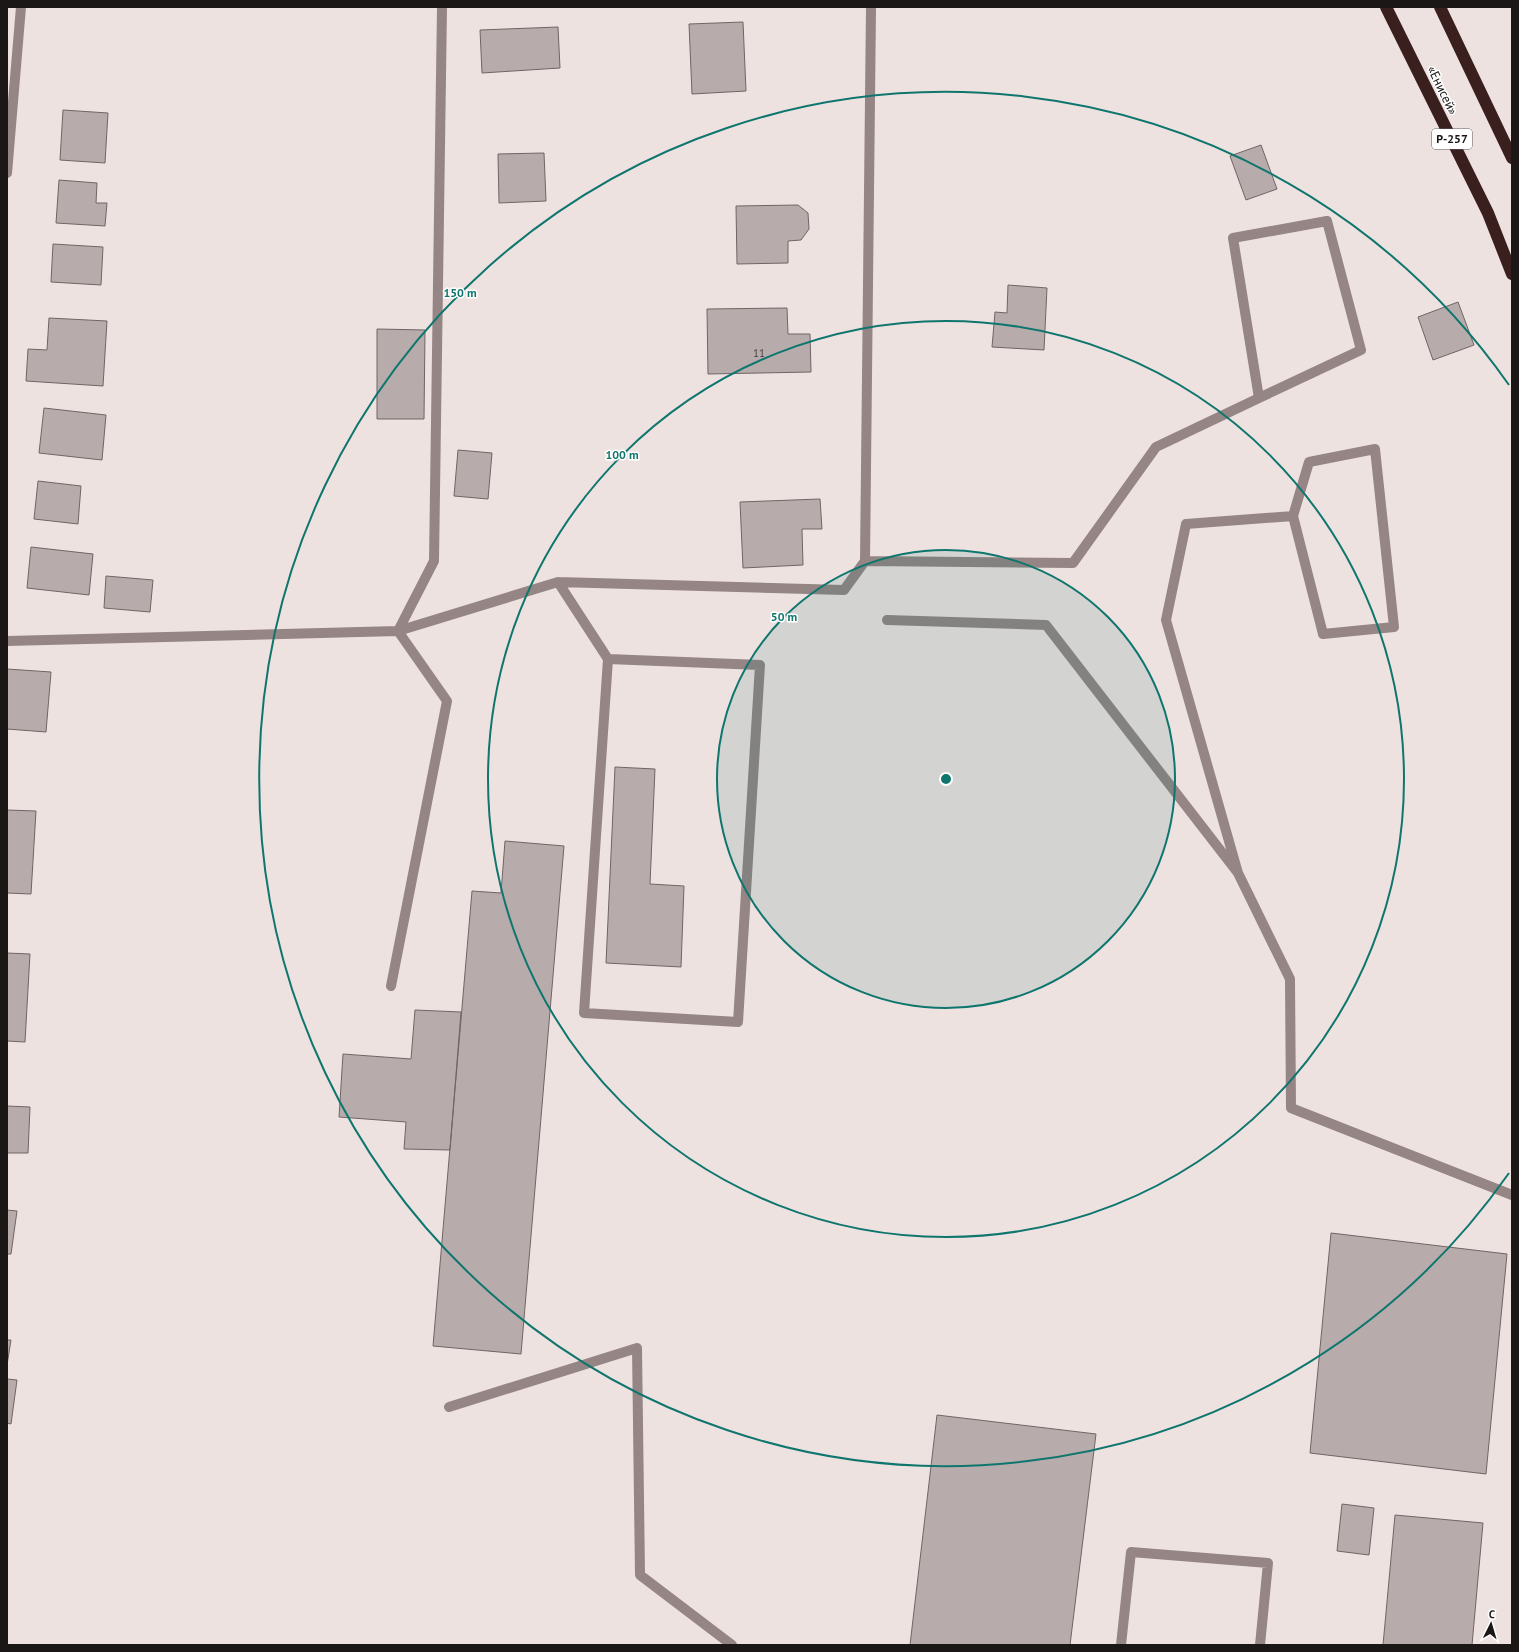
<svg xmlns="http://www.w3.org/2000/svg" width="1519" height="1652" font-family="'PT Sans',sans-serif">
  <rect width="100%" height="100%" fill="#eee2e1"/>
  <path fill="#b7acab" stroke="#706565" d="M743 22 746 91 692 94 689 24Z
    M558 27 560 68 482 73 480 30Z
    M63 110 108 113 105 163 60 160Z
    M1261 145 1277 189 1246 200 1230 156Z
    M544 153 546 201 499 203 498 154Z
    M59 180 97 183 96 203H107L105 226 56 223Z
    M798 205 808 213 809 229 801 240 788 241V263L737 264 736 206Z
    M53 244 103 247 101 285 51 282Z
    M1008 285 1047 288 1044 350 992 347 995 312 1007 313Z
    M1458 302 1474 345 1433 360 1418 317Z
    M787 308 788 334H810L811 372 708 374 707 309Z
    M49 318 107 321 103 386 26 381 28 349 47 350Z
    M377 329 425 330 424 419H377Z
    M44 408 106 415 102 460 39 453Z
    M458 450 492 453 488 499 454 496Z
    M38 481 81 486 78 524 34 519Z
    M820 499 822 529H802L803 565 743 568 740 502Z
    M31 547 93 554 89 595 27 588Z
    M106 576 153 580 150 612 104 608Z
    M7 669 51 672 46 732 7 729Z
    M615 767 655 769 650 884 684 886 681 967 606 963Z
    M7 810 36 811 31 894 7 893Z
    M505 841 564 846 521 1354 433 1346 472 891 501 893Z
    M7 953 30 954 25 1042 7 1041Z
    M415 1010 461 1012 450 1150 404 1149 406 1122 339 1117 343 1054 411 1059Z
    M7 1106 30 1107 28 1153H7Z
    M7 1210 17 1211 11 1254H7Z
    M1331 1233 1507 1254 1486 1474 1310 1453Z
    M7 1340H11L7 1365Z
    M7 1379 17 1380 11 1424 7 1423Z
    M937 1415 1096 1434 1070 1645H910Z
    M1342 1504 1374 1508 1369 1555 1337 1551Z
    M1395 1515 1483 1523 1472 1645H1383Z"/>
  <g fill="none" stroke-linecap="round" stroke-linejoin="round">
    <path stroke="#958585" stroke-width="10" d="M7 173 21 7
      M865 561 871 7
      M558 582 608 659 584 1013 738 1022 760 665 608 659
      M887 620 1046 625 1238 873 1290 979 1291 1108 1512 1195
      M398 631 434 561 442 7
      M7 641 398 631 558 582 844 590 865 561 1073 563 1156 447 1259 398 1233 238 1327 221 1361 350 1259 398
      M1238 873 1166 620 1186 524 1293 516 1323 634 1394 627 1375 449 1309 462 1293 516
      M391 986 447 701 398 631
      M449 1407 637 1348 640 1575 732 1645
      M1121 1645 1131 1552 1268 1563 1260 1645"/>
    <path stroke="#3a1f1f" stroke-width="12" d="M1386 7 1488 213 1512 274
      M1440 7 1512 158"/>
  </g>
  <circle cx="946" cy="779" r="229" fill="#0f766e" fill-opacity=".12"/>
  <g fill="none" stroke="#0f766e" stroke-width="2">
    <circle cx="946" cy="779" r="229"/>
    <circle cx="946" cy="779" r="458"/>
    <path d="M1509 1173A687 687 0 1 1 1509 385"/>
  </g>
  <g text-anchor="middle" stroke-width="3" stroke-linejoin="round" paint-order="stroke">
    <g font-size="11" fill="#423c3c">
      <text x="759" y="357">11</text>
    </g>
    <rect fill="#fff" stroke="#5f5d5d" stroke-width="1" x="1432" y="129" width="40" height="20" rx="3"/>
    <g font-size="12" font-weight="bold" fill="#1b1717">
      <text x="1452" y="143">Р-257</text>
    </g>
    <g font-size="13" fill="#1b1717" stroke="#fff">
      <text transform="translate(1443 90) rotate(64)" y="5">«Енисей»</text>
    </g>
  </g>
  <circle cx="946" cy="779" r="6" fill="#0f766e" stroke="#fff" stroke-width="2"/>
  <g font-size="12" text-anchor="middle" font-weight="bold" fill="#0f766e" stroke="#fff" stroke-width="3" stroke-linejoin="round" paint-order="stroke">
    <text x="460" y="297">150 m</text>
    <text x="622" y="459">100 m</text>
    <text x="784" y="621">50 m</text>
  </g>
  <rect width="1519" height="1652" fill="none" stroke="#1b1717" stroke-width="16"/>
  <g transform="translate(1491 1624) rotate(5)" stroke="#ffffff" stroke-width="3" paint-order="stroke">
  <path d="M0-3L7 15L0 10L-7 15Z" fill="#1b1717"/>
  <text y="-6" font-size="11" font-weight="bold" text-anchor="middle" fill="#1b1717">С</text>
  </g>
</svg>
